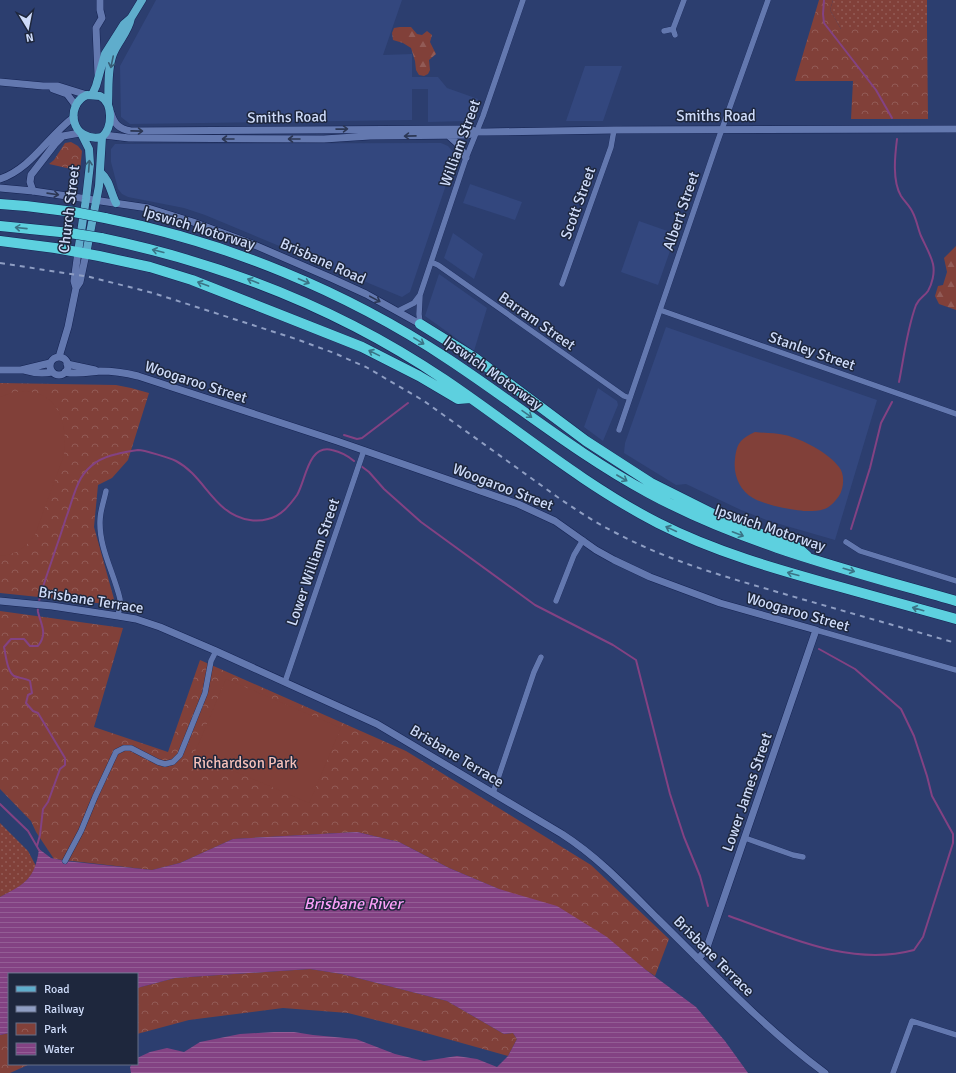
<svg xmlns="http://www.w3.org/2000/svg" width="956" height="1073" font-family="Signika,sans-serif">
  <defs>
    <pattern id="grass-dots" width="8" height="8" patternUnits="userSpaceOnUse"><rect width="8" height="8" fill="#814039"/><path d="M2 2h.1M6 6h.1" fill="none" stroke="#925b56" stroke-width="1.8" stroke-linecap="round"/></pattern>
    <pattern id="forest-firs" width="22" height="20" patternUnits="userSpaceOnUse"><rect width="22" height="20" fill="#814039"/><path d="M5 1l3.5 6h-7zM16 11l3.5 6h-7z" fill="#925b56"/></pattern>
    <pattern id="park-crowns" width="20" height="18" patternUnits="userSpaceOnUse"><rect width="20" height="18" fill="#814039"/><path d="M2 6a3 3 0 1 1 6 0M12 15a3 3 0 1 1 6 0" fill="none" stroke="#925b56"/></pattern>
    <pattern id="water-rules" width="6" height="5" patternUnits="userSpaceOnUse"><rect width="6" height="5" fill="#834283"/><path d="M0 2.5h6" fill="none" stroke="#935d95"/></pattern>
  </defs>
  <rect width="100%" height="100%" fill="#2c3e6f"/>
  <path fill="#33477e" d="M156 0H402L383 55 412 54V77H438L447 88 478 99 472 118 466 121 428 122V89H412V120L130 124 121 117 120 66Z
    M585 66H622L603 121H566Z
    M441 143 448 146 454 153 455 158 410 292 402 297 205 215 184 208 128 197 122 194 118 189 111 162V149L115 144Z
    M470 184 522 202 515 220 463 203Z
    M639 221 676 234 658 285 621 272Z
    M453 233 483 254 474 279 444 258Z
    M439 274 487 308 474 351 425 316Z
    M666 327 877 400 835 540 769 521 741 510 686 484 676 485 624 453 625 443Z
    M598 388 617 401 618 405 603 441 584 427Z"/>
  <path fill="url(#grass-dots)" d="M833 0H927V29H841L830 10Z
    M0 823 28 851 36 866C28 884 16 889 0 897Z"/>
  <path fill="url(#forest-firs)" d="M400 27H411L417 34 422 35 427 31 432 35 430 42 436 54 429 60 430 70 428 74 424 76 419 75 416 70 415 61 411 48 403 43 393 40 392 33 394 28Z
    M956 246V310L939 304 935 296 938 286 943 285 947 272 944 258Z"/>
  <path fill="url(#park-crowns)" d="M819 0H833L830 10 841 29H927L928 119H851L853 81H795Z
    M71 142 78 146 82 151 80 171 49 164 54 160 65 143Z
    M0 383 116 385 131 388 149 393 128 460 112 478 98 485 94 527 114 599 106 604 0 593Z
    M0 611 123 628 94 727 168 752 200 660 406 751 591 865 669 939 655 976 646 970 501 890 449 868 399 842 357 832 233 839 180 863 152 870 54 859 36 832 31 821 0 789Z
    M310 969 342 974 447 1001 504 1034 513 1033 517 1039 508 1056 419 1031 348 1013 283 1008 189 1020 137 1034V988L175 978Z
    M9 1033V1064H30L10 1073H0V1035Z"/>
  <path fill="#814039" d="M14 392C19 392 25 391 30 392 60 395 68 428 64 454 62 462 58 471 55 480 48 498 42 516 35 535 25 548 17 554 0 556V397Z
    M755 432C765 433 775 433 785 435 802 439 829 453 839 467 845 474 844 488 839 496 831 507 825 511 812 511 798 512 765 505 753 498 739 490 733 474 735 459 737 443 740 439 755 432Z
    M226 679 341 728 309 803 194 754Z"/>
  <path fill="url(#water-rules)" d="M357 832 399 842 449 868 499 889 557 906 607 937 646 970 696 1007 725 1041 748 1073H131L130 1067 132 1064H137V1058L150 1052 167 1048 184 1052 200 1042 240 1034 274 1032H294L313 1035 356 1039 395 1054 424 1061 457 1056 477 1059 497 1067 508 1056 517 1039 513 1033 504 1034 447 1001 342 974 310 969 175 978 137 988V974H9V1033L0 1035V897C25 884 35 879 39 849L51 858 65 861 152 870 180 863 233 839Z"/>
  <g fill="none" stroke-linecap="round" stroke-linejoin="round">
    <path stroke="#834283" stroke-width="2" d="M824 0 823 14 824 23 876 90 892 118
      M897 139C895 155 892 181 901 196 905 202 910 206 913 213 917 221 918 229 921 236 925 245 931 255 933 264 935 273 932 284 928 291 924 297 919 298 916 305 907 329 904 357 899 382
      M344 435 357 439 362 438 408 403
      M361 466 369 472 384 489 421 522 535 605 613 645 636 660 670 794 684 837 700 876 708 906
      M851 529 870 468 881 423 892 402
      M0 804 28 831 39 850
      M37 846 40 835 43 809 48 802 60 769 65 765V758L38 713 33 711 26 703 28 695 32 693 30 681C25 678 18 678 14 676 7 671 6 656 4 647L11 639H24L30 646H38C48 633 41 625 38 612 37 606 40 598 41 593 49 568 58 543 66 518 71 505 74 490 81 478 89 465 102 457 117 454 124 452 131 451 138 450 144 450 170 458 176 461 205 476 214 515 250 520 256 521 261 521 268 519 281 516 289 506 297 495 306 480 308 444 332 450 341 452 347 455 354 461
      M729 916C788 937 851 967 914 950L923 937 953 843V834L932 796 927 776 914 736 901 709 855 669 819 649"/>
    <g stroke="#152352" stroke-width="6">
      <path id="minor" d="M673 29 684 0
        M664 31 673 29 675 35
        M431 262 438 265 624 396 630 398
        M562 284 611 147 614 130
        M420 296 419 314 420 324
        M660 310 956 414
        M398 311 414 303 420 295 466 158 483 116 523 0
        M619 430 717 143 768 0
        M106 491C104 501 100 511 100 521 99 548 114 573 120 599V605L118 616
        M846 542 860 551 956 581
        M556 601 574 555 583 540
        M816 630 956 670
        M285 682 364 450
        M493 793 534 672 541 657
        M745 838 793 855 803 857
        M65 861 81 831 95 797 116 752 124 748H131L158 762 165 764 173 762 180 755 205 693 211 661 216 651
        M893 1073 912 1021 956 1035"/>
    </g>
    <g stroke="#152352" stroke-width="8">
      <path id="tertiary" d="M98 74 96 28 102 18 100 10V0
        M0 82 43 86H58L87 95
        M53 89 67 94 76 106
        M111 113C114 124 119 129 131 131L470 129 477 132
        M104 135 129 138 324 139 370 136 468 135 477 132H486L614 130 956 129
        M449 136 459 145 466 158
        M0 179C32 168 48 136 74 117
        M33 191 30 182 31 175 55 144 63 136 80 133
        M67 364 95 370
        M65 372C77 375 88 372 100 371 113 371 126 373 138 376L337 441 518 504 555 521 596 550 614 560 650 577 720 603 816 630 706 950 698 959"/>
    </g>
    <g stroke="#152352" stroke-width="8">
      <path id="secondary" d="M0 188 33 191 148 208 193 222 250 243 331 278 366 294 420 324
        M76 288 74 281 78 252
        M59 357 68 327 76 288 80 282 86 254
        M50 366a9 9 0 1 1 18 0a9 9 0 1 1-18 0Z
        M0 370H21L50 363
        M23 370C33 373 42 374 52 372
        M0 601 52 606 118 616 136 619 160 627 216 651 377 724 562 834C598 857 627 888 657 918 712 972 764 1028 825 1073"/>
    </g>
    <g stroke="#152352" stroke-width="9">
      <path id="primary" d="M87 95 100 96C113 103 113 127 102 137 70 143 65 104 87 95Z
        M92 95 96 86 105 54 124 24 131 18 142 0
        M108 104C109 88 107 69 113 54 118 41 128 33 131 18
        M101 173C110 181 110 191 116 203
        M78 252 86 199 90 164 89 149 82 135
        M86 254 99 186 102 137"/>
    </g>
    <g stroke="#152352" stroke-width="11">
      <path id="motorway" d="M0 204 26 206 74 212
        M105 218C226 242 345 291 448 359 515 403 578 455 649 493 745 545 852 571 956 601
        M0 226 70 233
        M101 238C225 264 340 309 445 380 516 428 582 484 658 523 715 552 776 569 837 586 877 597 916 608 956 619
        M0 241 55 248 99 256 150 267 192 280 362 347 419 376 458 399 471 398
        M420 324 475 358 586 441 651 483 719 517 744 528 797 547 807 556"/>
    </g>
    <use href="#minor" stroke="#6378af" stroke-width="5.5"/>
    <use href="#tertiary" stroke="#6378af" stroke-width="7"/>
    <use href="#secondary" stroke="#6378af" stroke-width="7"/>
    <use href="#primary" stroke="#5fadcc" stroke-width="8"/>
    <use href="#motorway" stroke="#5dd0df" stroke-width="10"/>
    <path stroke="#8f9ec3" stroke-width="2" stroke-dasharray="5 5" stroke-linecap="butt" d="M0 263 90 277 153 293 296 339 334 353 366 367 424 401 556 496C576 510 596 523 618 534 675 564 737 580 798 598 851 613 903 628 956 643"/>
    <g stroke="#152352" stroke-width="11" stroke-linecap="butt">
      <path id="motorway-bridge" d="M74 212 105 218
        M70 233 101 238"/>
    </g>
    <use href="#motorway-bridge" stroke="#5dd0df" stroke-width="10"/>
  </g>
  <defs><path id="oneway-shaft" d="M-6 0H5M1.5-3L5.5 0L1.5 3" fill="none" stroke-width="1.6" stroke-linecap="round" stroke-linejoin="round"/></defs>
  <g stroke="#385d76">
    <use href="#oneway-shaft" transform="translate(112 62) rotate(102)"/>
    <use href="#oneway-shaft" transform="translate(89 166) rotate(-86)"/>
  </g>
  <g stroke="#2c3754">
    <use href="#oneway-shaft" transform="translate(342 129) rotate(-1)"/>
    <use href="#oneway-shaft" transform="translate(137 131) rotate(1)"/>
    <use href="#oneway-shaft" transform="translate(410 136) rotate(179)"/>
    <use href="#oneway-shaft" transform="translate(228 139) rotate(-180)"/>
    <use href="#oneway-shaft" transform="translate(294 139) rotate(180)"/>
    <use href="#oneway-shaft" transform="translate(53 194) rotate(8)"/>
    <use href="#oneway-shaft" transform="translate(375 299) rotate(28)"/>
  </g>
  <g stroke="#3a7386">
    <use href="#oneway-shaft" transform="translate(21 228) rotate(-174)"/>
    <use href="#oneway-shaft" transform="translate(158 251) rotate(-166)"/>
    <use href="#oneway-shaft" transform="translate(253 281) rotate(-159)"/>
    <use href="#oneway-shaft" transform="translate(304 281) rotate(23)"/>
    <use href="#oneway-shaft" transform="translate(203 284) rotate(-160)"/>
    <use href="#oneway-shaft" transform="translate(419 341) rotate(31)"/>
    <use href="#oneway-shaft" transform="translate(374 353) rotate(-154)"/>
    <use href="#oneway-shaft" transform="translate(527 414) rotate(35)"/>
    <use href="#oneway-shaft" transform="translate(622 478) rotate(30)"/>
    <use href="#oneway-shaft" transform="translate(671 529) rotate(-155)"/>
    <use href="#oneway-shaft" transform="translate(738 534) rotate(21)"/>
    <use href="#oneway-shaft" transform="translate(849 570) rotate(16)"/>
    <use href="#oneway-shaft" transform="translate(793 574) rotate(-165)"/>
    <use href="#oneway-shaft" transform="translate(918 609) rotate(-164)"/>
  </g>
  <g text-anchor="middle" stroke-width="3" stroke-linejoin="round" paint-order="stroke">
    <g font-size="15" fill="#cedbf9" stroke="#1e273d">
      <text x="716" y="121">Smiths Road</text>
      <text transform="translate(287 117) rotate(-1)" y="5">Smiths Road</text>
      <text transform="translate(460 143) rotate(-70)" y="5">William Street</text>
      <text transform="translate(578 203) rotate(-70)" y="5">Scott Street</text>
      <text transform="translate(69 209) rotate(-83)" y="5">Church Street</text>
      <text transform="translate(681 211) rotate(-71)" y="5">Albert Street</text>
      <text transform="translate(199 228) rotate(17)" y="5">Ipswich Motorway</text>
      <text transform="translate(323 261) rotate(24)" y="5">Brisbane Road</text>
      <text transform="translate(537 321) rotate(35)" y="5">Barram Street</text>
      <text transform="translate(812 351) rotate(19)" y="5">Stanley Street</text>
      <text transform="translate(493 373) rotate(35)" y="5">Ipswich Motorway</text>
      <text transform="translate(196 382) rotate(18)" y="5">Woogaroo Street</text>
      <text transform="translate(503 487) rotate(21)" y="5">Woogaroo Street</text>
      <text transform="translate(770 528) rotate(19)" y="5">Ipswich Motorway</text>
      <text transform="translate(313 562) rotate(-71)" y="5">Lower William Street</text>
      <text transform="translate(91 600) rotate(9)" y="5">Brisbane Terrace</text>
      <text transform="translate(798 612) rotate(16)" y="5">Woogaroo Street</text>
      <text transform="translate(457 756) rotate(31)" y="5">Brisbane Terrace</text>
      <text transform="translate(747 792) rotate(-71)" y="5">Lower James Street</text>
      <text transform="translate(714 956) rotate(45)" y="5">Brisbane Terrace</text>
    </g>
    <g font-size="15" fill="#f5c0b9" stroke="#1e273d">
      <text x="245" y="768">Richardson Park</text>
    </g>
    <g font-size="16" font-style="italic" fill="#faa0f9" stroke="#1e273d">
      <text x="353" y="909">Brisbane River</text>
    </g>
  </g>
  <rect x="8" y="973" width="130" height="92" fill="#1e273d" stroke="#646f88"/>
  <rect x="16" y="986" width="20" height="6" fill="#5fadcc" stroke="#646f88"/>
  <text x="44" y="993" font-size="12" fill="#cedbf9">Road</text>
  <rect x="16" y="1006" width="20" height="6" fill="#8f9ec3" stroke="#646f88"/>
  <text x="44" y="1013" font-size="12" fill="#cedbf9">Railway</text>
  <rect x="16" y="1023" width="20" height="12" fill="url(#park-crowns)" stroke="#646f88"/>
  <text x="44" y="1033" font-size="12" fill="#cedbf9">Park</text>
  <rect x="16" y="1043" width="20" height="12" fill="url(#water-rules)" stroke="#646f88"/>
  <text x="44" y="1053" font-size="12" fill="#cedbf9">Water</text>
  <g transform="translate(28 28) rotate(170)" stroke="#1e273d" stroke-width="3" paint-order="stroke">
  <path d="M0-3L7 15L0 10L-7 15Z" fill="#cedbf9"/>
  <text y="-6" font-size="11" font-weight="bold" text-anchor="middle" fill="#cedbf9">N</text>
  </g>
</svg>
